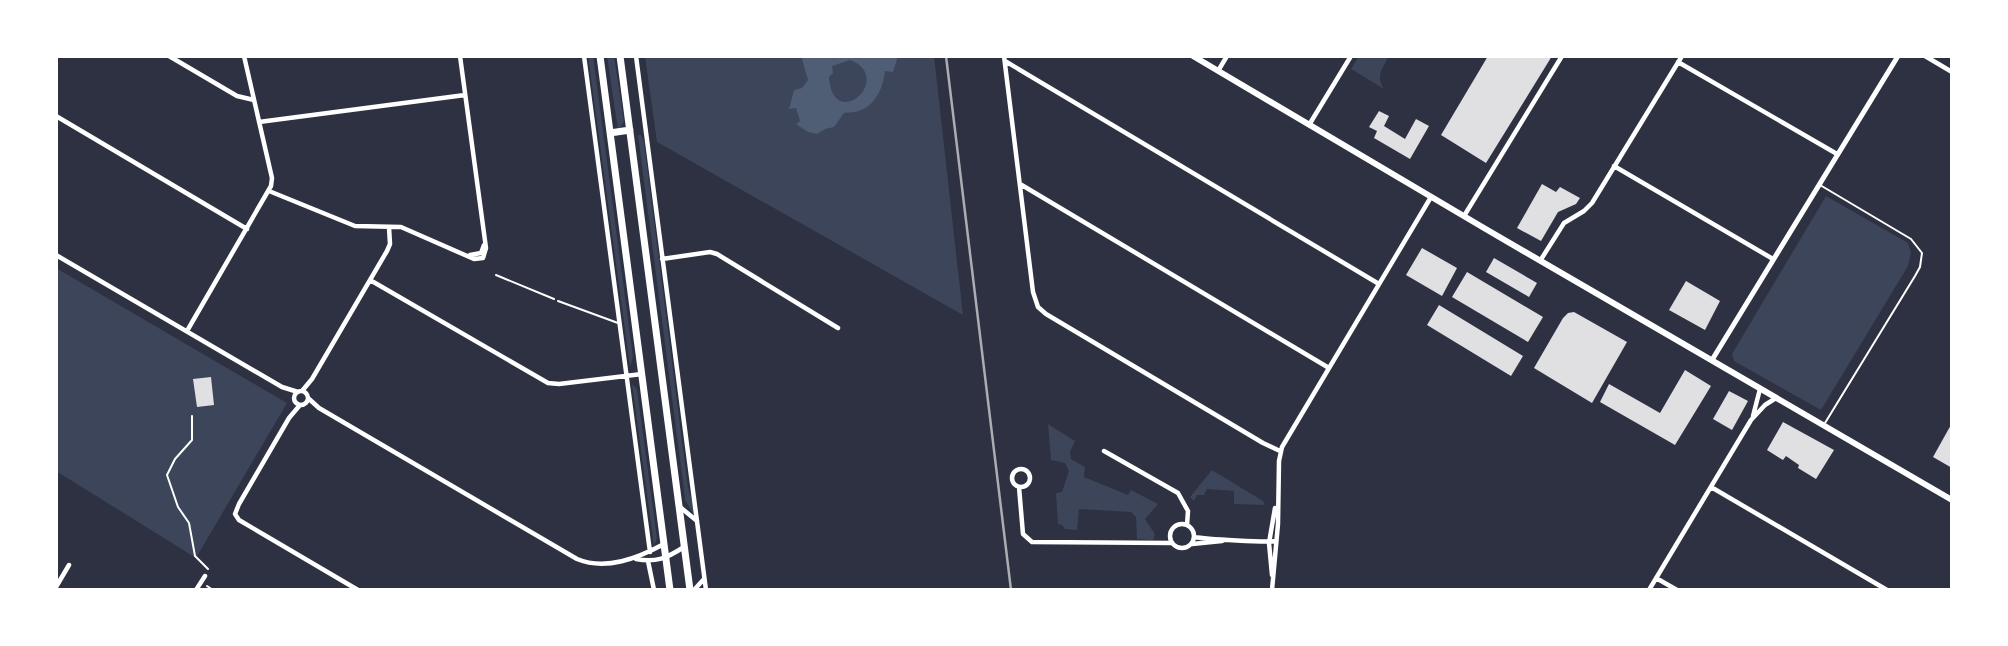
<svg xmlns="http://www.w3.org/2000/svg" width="2008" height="646" font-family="'PT Sans',sans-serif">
  <rect width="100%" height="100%" fill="#2d3142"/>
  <path fill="#3c4559" d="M588 56H593L633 357 630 367Z
    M607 56H614L624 122 618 130Z
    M645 56H934L963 315 657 142Z
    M1359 56H1389C1383 68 1375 76 1384 89L1351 69Z
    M638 135H641L644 142 688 488 692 500 694 515 685 500 684 491Z
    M1826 196 1908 243 1911 253 1908 266 1821 410 1734 361 1732 354Z
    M56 268 287 403 196 558 56 471Z
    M632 384 637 389 657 538 654 546Z
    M1048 424 1075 441 1070 452 1071 459 1085 467 1084 477 1128 495 1131 490 1158 504 1145 519 1155 534 1153 540 1137 539 1136 517 1131 512 1079 509 1077 530 1065 529 1062 525 1058 524 1056 493 1062 492 1069 471 1065 463 1051 460Z
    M1212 470 1263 501 1265 505 1234 504V491L1207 489 1204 495H1197L1194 501 1190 497Z"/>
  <path fill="#4f5d75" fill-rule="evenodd" d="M804 56H898L893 72 885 71C884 85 876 105 861 110 856 113 850 112 844 113L834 127 825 129 817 134 808 132 796 124 800 121 796 108 789 109 794 90 802 88 808 80 802 59ZM850 60C896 78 833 134 829 77L833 73 832 66Z"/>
  <path fill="#e0e0e3" d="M1488 56H1552L1486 163 1441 135Z
    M1379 111 1389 116 1384 126 1405 139 1416 119 1429 126 1410 159 1374 138 1377 131 1369 127Z
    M1542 184 1556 192 1560 187 1580 198 1576 204 1558 212 1541 241 1517 228Z
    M1422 248 1457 268 1442 296 1406 275Z
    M1494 258 1537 283 1529 297 1486 272Z
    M1467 272 1543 317 1528 342 1452 297Z
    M1686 281 1720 301 1705 330 1669 310Z
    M1439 305 1523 356 1511 376 1427 325Z
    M1574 312 1627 342 1592 403 1534 368 1563 318 1568 313Z
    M1685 370 1711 386 1675 445 1600 402 1609 384 1660 413Z
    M211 377 214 405 197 407 193 379Z
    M1729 391 1748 401 1732 430 1713 419Z
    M1783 422 1834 450 1816 479 1798 468 1799 465 1786 456 1783 460 1767 450Z
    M1952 423V468L1933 457Z"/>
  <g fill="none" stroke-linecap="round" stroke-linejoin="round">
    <path stroke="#fff" stroke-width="2" d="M496 275 554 299
      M192 416V440L175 459 167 475 178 507 189 523 195 556 208 569
      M207 586 213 590"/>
    <path stroke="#fff" stroke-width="2" d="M1820 185 1911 239 1922 253 1920 267 1915 276 1825 423
      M558 301 618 323"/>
    <path stroke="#fff" stroke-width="4.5" d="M169 56 237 96 254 100
      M584 56 650 552
      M636 56 706 590
      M1004 56 1033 292 1038 307 1046 314 1263 443 1280 451
      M1925 56 1952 72
      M1005 61 1379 284
      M1678 62 1837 154
      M1218 71 1227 56
      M56 116 247 229
      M259 122 465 95
      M1309 125 1351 56
      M1614 166 1773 259
      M1020 184 1329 368
      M269 191 355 226 401 227 474 259 483 258 486 248 460 56
      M1464 216 1562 56
      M56 255 282 387 298 392
      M470 255 481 253 484 245
      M662 259 710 252 717 254 838 328
      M1540 261 1564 223 1584 211 1592 203 1682 56
      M370 280 548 383 559 384 642 374
      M187 331 271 186 272 178 244 56
      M302 391 312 379 387 251 390 244 389 227
      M294 398a7 7 0 1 1 14 0a7 7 0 1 1-14 0Z
      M308 398 319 408 577 559C606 571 638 558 664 544
      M300 405 289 418 239 504 235 514 239 520 358 590
      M1753 416 1760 389
      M1104 451 1178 493 1188 511 1187 525
      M1012 478a9 9 0 1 1 18 0a9 9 0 1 1-18 0Z
      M1019 487 1023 534 1032 542 1172 543
      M1711 487 1887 590
      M680 507 697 521
      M1170 536a12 12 0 1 1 24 0a12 12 0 1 1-24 0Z
      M1194 537C1205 539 1269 543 1276 541
      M1192 544 1222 541
      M636 559C656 563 667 558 684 547
      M648 561 654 590
      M1272 575 1269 543 1275 508
      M1656 578 1677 590
      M56 587 69 565
      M196 590 205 576
      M694 590 704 579
      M1272 590 1278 524 1279 461 1282 447 1431 197
      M1649 590 1751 420 1765 405 1776 398"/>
    <path stroke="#fff" stroke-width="5" d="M1712 360 1898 56"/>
    <path stroke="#fff" stroke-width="6" d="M1193 56 1484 228 1952 500"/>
    <path stroke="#fff" stroke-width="7" d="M600 56 670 590
      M620 56 690 590
      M610 133 630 130"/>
    <path stroke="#abadb3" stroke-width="2.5" d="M946 56 1011 590"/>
  </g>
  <rect width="2008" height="646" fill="none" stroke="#ffffff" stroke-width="116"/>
</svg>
